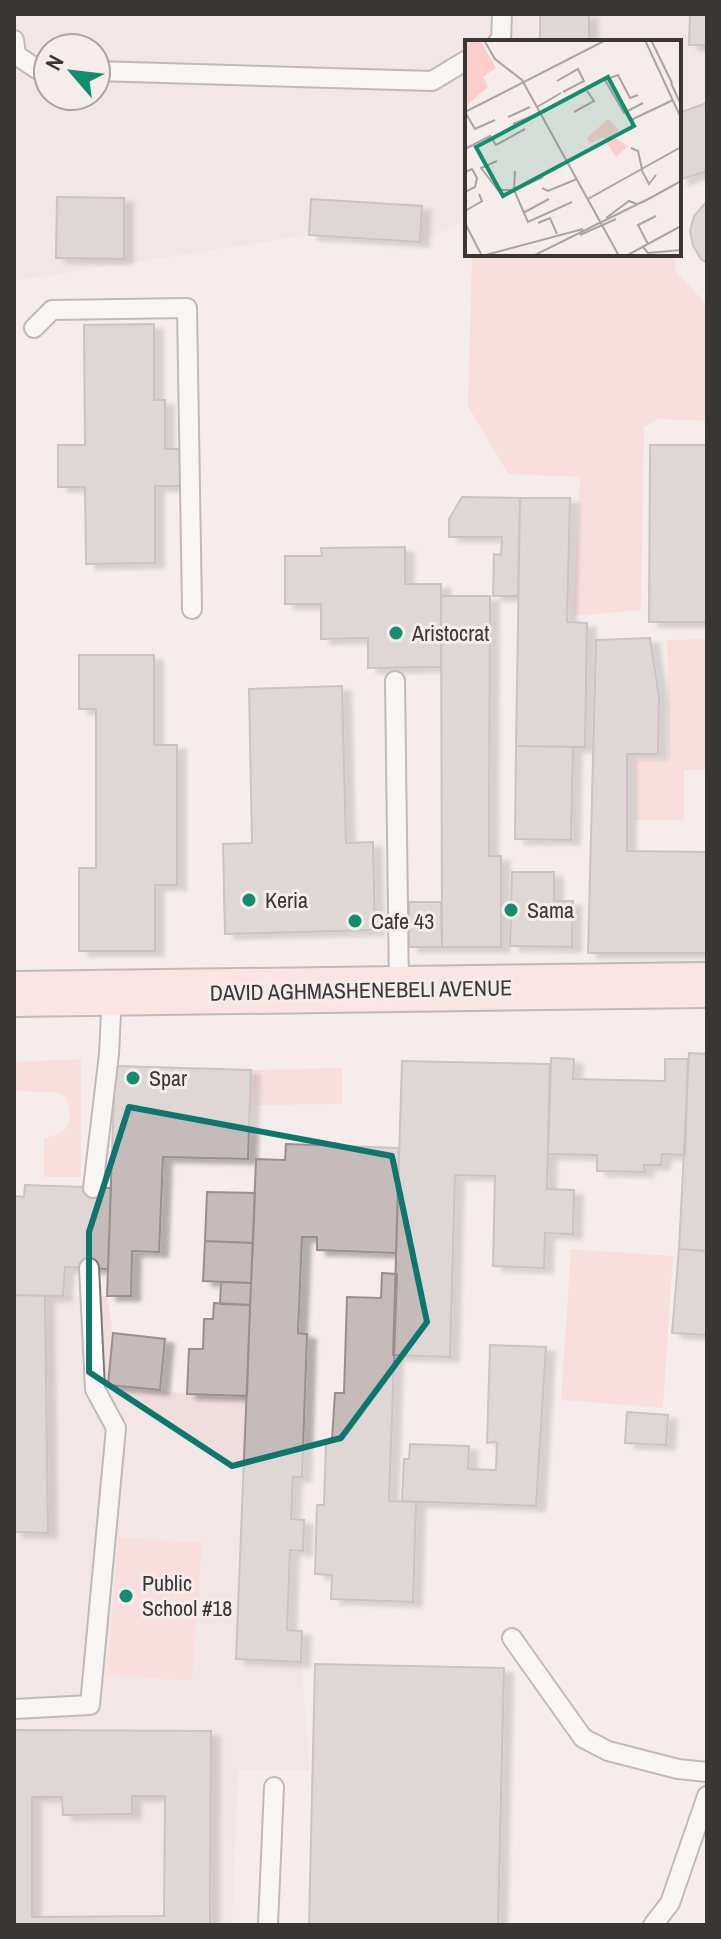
<svg xmlns="http://www.w3.org/2000/svg" width="721" height="1939" font-family="'Archivo Narrow',sans-serif">
  <defs>
    <filter id="shadow"><feDropShadow dx="9" dy="5" stdDeviation="2" flood-color="#0004"/></filter>
  </defs>
  <rect width="100%" height="100%" fill="#f6ecec"/>
  <path fill="#f0dddd" fill-rule="evenodd" d="M14 14H707V171L679 180V42H467V220L420 242 309 235 14 281ZM48 48H96V96H48Z
    M45 1296H107L113 1333 108 1385 187 1394 247 1396 236 1659 301 1662 310 1770H238L232 1925H14V1532L48 1533Z"/>
  <path fill="#fbcecc" d="M512 254H673L675 270 707 305V421L658 419 644 427 641 610 573 616 580 477 508 474 468 406 472 255Z
    M707 639V770H684V820H635V760L668 759 667 640Z
    M81 1059V1177H44V1138C70 1134 75 1120 65 1096L54 1092 14 1091V1062Z
    M342 1068V1104L250 1105 251 1070Z
    M571 1249 673 1256 663 1408 561 1400Z
    M118 1537 202 1543 192 1681 108 1675Z"/>
  <path fill="#c4bbba" stroke="#988f8e" stroke-width="2" fill-rule="evenodd" filter="url(#shadow)" d="M540 14H589V42H540Z
    M690 14H707V45H689Z
    M707 103V171L679 180V113Z
    M57 197 124 198V259L56 258Z
    M311 199 422 206 420 242 309 235Z
    M707 201V263L701 259 693 246 690 231 694 216Z
    M154 324V400H165V449H181V486H155V563L86 564 85 487H58V445H85L84 325Z
    M650 445H707V622H649Z
    M462 497 520 498 518 596H493L494 554 501 555 502 537H449V519Z
    M520 498H570L567 622 587 623 585 747 516 746Z
    M405 547V584H441V667L368 668V638L321 639V604H285V556H322L321 548Z
    M441 596H490L489 856H501V947H442Z
    M650 638 659 697 658 754H627V851L707 852V953H588L596 640Z
    M79 655H154V745H177V885H155V951H79V868H96V709H79Z
    M342 686 346 843 373 842 375 930 225 934 223 844 252 843 249 689Z
    M516 746 573 747 571 840 515 839Z
    M512 872H554V901H573L572 947 510 946Z
    M409 902H441L442 947H409Z
    M689 1053 707 1054V1251L679 1249Z
    M551 1058 574 1059 573 1079 665 1081V1059H688L685 1155 662 1154 661 1165H644L645 1172 597 1171V1155L548 1154Z
    M402 1061 550 1064 547 1189 574 1190 573 1234 545 1233 544 1268 493 1266 495 1176 455 1175 450 1357 393 1355Z
    M115 1066 251 1070 248 1159 163 1157 159 1252 132 1251 131 1296H107Z
    M286 1144 399 1148 396 1253 317 1250V1237H302L298 1333 307 1334 302 1477H293L291 1519 304 1520 303 1551 290 1550 287 1630 302 1631 301 1662 236 1659 256 1159 285 1160Z
    M25 1185 111 1188 108 1269 65 1267 63 1296 14 1295V1196L24 1197Z
    M207 1192 255 1193 253 1243 205 1241Z
    M205 1241 253 1243 251 1283 203 1281Z
    M679 1249 707 1251V1335L672 1333Z
    M382 1273 397 1274 389 1501 416 1502 413 1602 331 1599 332 1575 315 1574 317 1505H324L326 1440H332L335 1393H344L347 1297 381 1298Z
    M221 1282 251 1283 250 1305 220 1304Z
    M14 1295 45 1296 48 1533 14 1532Z
    M214 1303 250 1305 247 1396 187 1394 189 1349H203L204 1319H213Z
    M113 1333 165 1339 160 1390 108 1385Z
    M490 1345 546 1347 536 1506 402 1501 404 1459H409L410 1444 469 1446 468 1469 496 1470 497 1442 487 1443Z
    M627 1412 668 1415 666 1445 625 1443Z
    M315 1664 504 1668 498 1925H309Z
    M14 1730 211 1731 210 1925H14ZM132 1796H165L164 1916 32 1917V1797H62L63 1815 132 1814Z"/>
  <g fill="none" stroke-linecap="round" stroke-linejoin="round">
    <g stroke="#817978" stroke-width="22">
      <path id="lane" d="M14 40 16 55 37 69H48
        M498 42 501 41 502 14
        M96 71 432 81 467 60
        M34 328 52 310 187 308 192 609
        M395 681 399 989
        M93 1188 109 1054 112 993
        M512 1638 583 1738 608 1751 678 1769 707 1772
        M14 1709 90 1705 116 1428 95 1389 89 1268
        M268 1925 274 1787
        M653 1925 670 1903 707 1796"/>
    </g>
    <g stroke="#817978" stroke-width="48">
      <path id="secondary" d="M14 994 707 985"/>
    </g>
    <use href="#lane" stroke="#fff" stroke-width="18"/>
    <use href="#secondary" stroke="#ffd9da" stroke-width="44"/>
  </g>
  <path d="M0 0H721V1939H0ZM129 1107 392 1156 427 1322 341 1438 232 1466 89 1372V1232Z" fill="#f6ecec" fill-opacity=".55" fill-rule="evenodd"/>
  <path fill="none" stroke="#0f766e" stroke-width="6" stroke-linejoin="round" d="M129 1107 392 1156 427 1322 341 1438 232 1466 89 1372V1232Z"/>
  <g fill="#148c6e" stroke="#f6ecec" stroke-width="3">
    <circle cx="396" cy="633" r="8"/>
    <circle cx="249" cy="900" r="8"/>
    <circle cx="511" cy="910" r="8"/>
    <circle cx="355" cy="921" r="8"/>
    <circle cx="133" cy="1078" r="8"/>
    <circle cx="126" cy="1596" r="8"/>
  </g>
  <g text-anchor="middle" stroke-width="6" stroke-linejoin="round" paint-order="stroke">
    <g font-size="22" fill="#3a3636" stroke="#f6ecec" text-anchor="start">
      <text x="412" y="641">Aristocrat</text>
      <text x="265" y="908">Keria</text>
      <text x="527" y="918">Sama</text>
      <text x="371" y="929">Cafe 43</text>
      <text x="149" y="1086">Spar</text>
      <text x="142" y="1591">Public<tspan x="142" dy="25">School #18</tspan></text>
    </g>
    <g font-size="22" fill="#3a3636" stroke="#f6ecec">
      <text transform="translate(361 990) rotate(-1)" y="8">DAVID AGHMASHENEBELI AVENUE</text>
    </g>
  </g>
  <g transform="translate(465 40)">
    <rect width="216" height="216" fill="#f6ecec"/>
    <path d="M0 0H15L31 28 18 37 23 47 0 67ZM143 79 154 90 148 97 163 106 151 117 138 97 125 103 122 98Z" fill="#fbcecc"/>
    <path fill="none" stroke="#aba3a3" stroke-width="2" d="M19 0 30 19 57 40M180 0 216 78M186 0 207 43M57 40 154 216M92 41 113 29 119 41 98 52M206 43 216 65M173 55 165 58 153 35 140 40 159 73 178 63M72 67 96 53M0 72 10 89 30 80M0 72 141 0M109 72 129 61 122 51M43 77 65 67M166 80 208 60M48 84 75 73M166 108 173 111 177 129M0 109 25 96 31 105 60 89M32 121 16 128 33 150H49L50 131M176 129 184 144 191 135M0 132 7 129 12 138 10 147 0 152M78 137 49 150 63 182 107 162M77 148 83 151 112 139M123 159 216 107M178 162 216 141M0 171 17 161 14 154M58 173 84 159M141 178 164 161 172 164M0 183 17 216M73 183 85 178 92 194M115 195 151 179M183 204 173 185 191 176M178 207 183 213 216 210M17 216 118 189M68 216 181 160M161 216 216 186"/>
    <path fill="#148c6e" fill-opacity="0.15" stroke="#148c6e" stroke-width="4" d="M143 37 169 86 38 156 11 107Z"/>
    <rect width="216" height="216" fill="none" stroke="#3a3636" stroke-width="4"/>
  </g>
  <rect width="721" height="1939" fill="none" stroke="#3a3636" stroke-width="32"/>
  <g transform="translate(72 72) rotate(298)"><circle r="38" fill="#f6ecec" stroke="#aba3a3" stroke-width="2"/>
  <path d="M0-6L14 30L0 20L-14 30Z" fill="#148c6e"/>
  <text y="-12" font-size="22" font-weight="bold" text-anchor="middle" fill="#3a3636">N</text>
  </g>
</svg>
